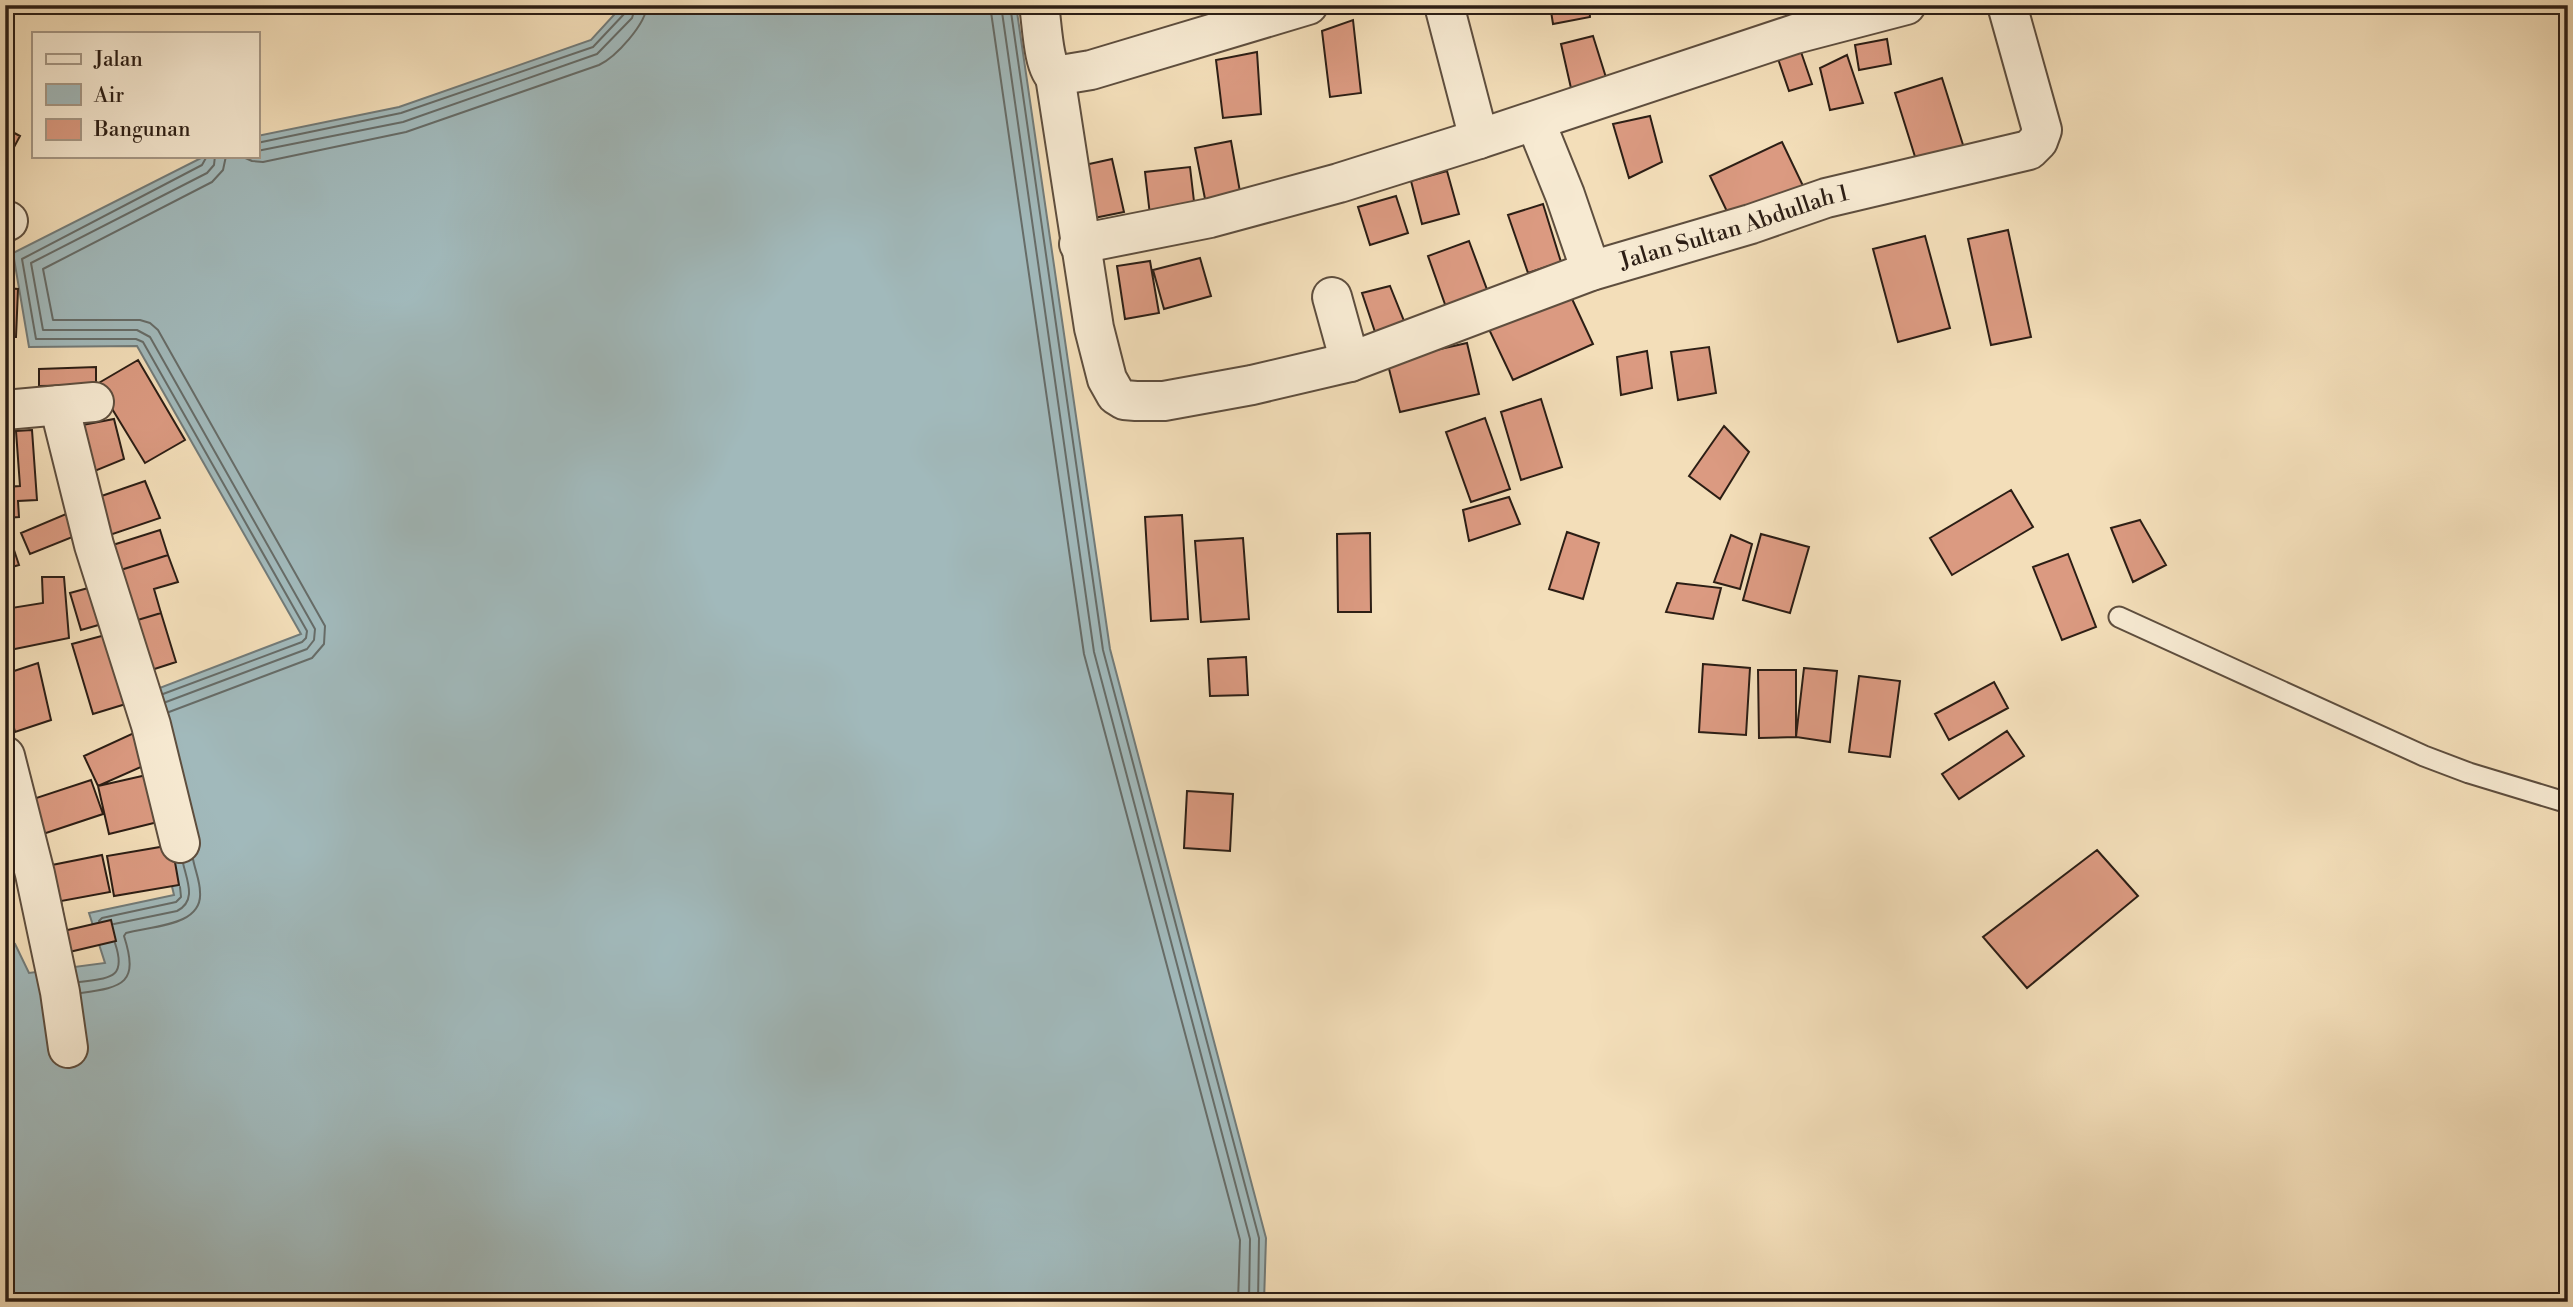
<svg xmlns="http://www.w3.org/2000/svg" width="2573" height="1307" viewBox="0 0 2573 1307" font-family="'Libre Bodoni',serif">
<style>
.water{fill:#a1b9bb;stroke:#727b79;stroke-width:2}
.lines{fill:none;stroke-linecap:round;stroke-linejoin:round}
.shore{stroke:#666c68;stroke-width:2}
.building{fill:#db9a81;stroke:#2c1e15;stroke-width:2}
.service-casing{stroke:#5e4e3e;stroke-width:23}
.minor-casing{stroke:#5e4e3e;stroke-width:42}
.service{stroke:#f7ead2;stroke-width:19}
.minor{stroke:#f7ead2;stroke-width:38}
.labels{text-anchor:middle;dominant-baseline:central;stroke-width:6;stroke-linejoin:round;paint-order:stroke}
.street-label{font-size:23px;fill:#2c1e15;stroke:#f7ead2}
</style>
<rect width="100%" height="100%" fill="#f3deb9"/>
<filter id="stains"><feTurbulence type="fractalNoise" baseFrequency=".00286" numOctaves="4"/><feColorMatrix values="0 0 0 0 .2 0 0 0 0 .09 0 0 0 0 .02 0 0 0 .5 -.17"/></filter>
<radialGradient id="worn" r=".72"><stop offset=".6" stop-color="#630" stop-opacity="0"/><stop offset="1" stop-color="#630" stop-opacity=".3"/></radialGradient>
<path class="water" d="M623 5H1016L1110 649 1266 1238 1264 1302H5V946L15 944 29 973 105 963 89 913 174 895 128 700 301 634 137 346 29 347 13 253 205 156H257V136L399 107 591 40Z"/>
<g class="lines">
<path class="shore" d="M990 5 1084 654 1240 1240 1238 1302
M1001 5 1094 652 1250 1239 1249 1302
M1010 5 1103 650 1259 1238 1258 1302
M257 143 401 113 593 47 625 13 627 5
M257 151 403 122 597 54 632 18 636 5
M241 156 252 161 263 162 406 132 599 65C616 57 646 24 647 5
M163 694 302 642 306 638 307 631 143 342 136 339H36L22 259 202 165 207 156
M166 702 307 649 314 640 315 629 150 337 137 330H43L31 263 207 173 214 165 215 156
M169 712 312 658 324 644 325 626 158 330 150 323 140 320H53L43 269 212 182 223 170 226 156
M99 921 102 918 176 902 181 897 180 887
M114 924 177 911C197 901 187 881 183 863
M79 982C110 978 127 979 115 943
M81 993C124 987 139 983 124 936L126 933C149 926 203 927 200 892 200 881 195 870 193 859"/>
</g>
<path class="building" d="M1550 5H1589L1590 17 1553 24Z
M1353 20 1361 93 1330 97 1322 31Z
M1593 36 1609 87 1573 97 1561 44Z
M1887 39 1891 64 1859 70 1855 45Z
M1800 49 1812 84 1789 91 1777 56Z
M1257 52 1261 114 1223 118 1216 60Z
M1847 55 1863 103 1830 110 1820 68Z
M1942 78 1964 148 1917 163 1895 93Z
M1650 116 1662 162 1629 178 1613 124Z
M5 128 20 136 5 164Z
M1231 141 1242 203 1207 209 1195 148Z
M1782 142 1805 190 1733 224 1710 176Z
M1112 159 1124 212 1084 220 1071 168Z
M1190 167 1195 210 1150 215 1145 172Z
M1447 171 1459 214 1422 224 1411 181Z
M1396 196 1408 233 1370 245 1358 207Z
M1543 204 1561 262 1528 273 1508 215Z
M2008 230 2031 337 1991 345 1968 239Z
M1925 236 1950 328 1898 342 1873 249Z
M1469 241 1489 295 1447 310 1428 256Z
M1200 258 1211 296 1164 309 1153 270Z
M1150 261 1159 313 1125 319 1117 266Z
M1390 286 1404 321 1375 332 1362 293Z
M1566 286 1593 344 1513 380 1486 323Z
M5 288 18 289 16 337H5Z
M1467 343 1479 394 1400 412 1387 361Z
M1709 347 1716 393 1678 400 1671 352Z
M1647 351 1652 388 1621 395 1617 357Z
M138 360 185 440 145 463 97 384Z
M96 367V385L39 386V369Z
M1541 399 1562 467 1521 480 1501 412Z
M1485 418 1510 489 1471 502 1446 432Z
M114 419 124 459 85 475 72 427Z
M1724 426 1749 452 1720 499 1689 476Z
M32 430 37 500 18 501 19 517 5 518V487L20 486 16 431Z
M145 481 160 518 95 540 87 501Z
M2011 490 2033 527 1952 575 1930 538Z
M1509 497 1520 524 1469 541 1463 510Z
M66 514 75 536 30 554 21 533Z
M1182 515 1188 619 1151 621 1145 517Z
M2140 520 2166 565 2133 582 2111 528Z
M160 530 168 555 105 575 97 550Z
M1567 532 1599 543 1583 599 1549 589Z
M1370 533 1371 612H1338L1337 534Z
M1761 534 1809 547 1790 613 1743 600Z
M1731 535 1752 544 1740 589 1714 582Z
M1243 538 1249 619 1201 622 1195 541Z
M13 547 19 565 5 569V550Z
M2068 554 2096 627 2062 640 2033 567Z
M168 555 178 582 154 589 161 613 121 625 105 575Z
M42 577H64L69 638 5 651V609L43 603Z
M1677 583 1721 588 1713 619 1666 612Z
M99 585 109 622 81 630 70 593Z
M161 613 176 662 136 675 121 625Z
M109 634 129 703 93 714 72 644Z
M1246 657 1248 695 1210 696 1208 659Z
M38 663 51 720 15 732 5 693V674Z
M1703 664 1750 668 1746 735 1699 732Z
M1804 668 1837 671 1830 742 1796 737Z
M1758 670H1796V737L1759 738Z
M1859 676 1900 681 1890 757 1849 752Z
M1994 682 2008 708 1949 740 1935 714Z
M2007 731 2024 756 1959 799 1942 774Z
M136 732 150 763 98 786 84 756Z
M151 774 162 821 109 834 98 786Z
M91 780 103 814 40 835 27 801Z
M1187 791 1233 794 1230 851 1184 848Z
M172 845 179 885 114 896 107 856Z
M2097 850 2138 896 2027 988 1983 937Z
M102 855 110 892 61 901 64 918 37 868Z
M111 920 116 941 65 953 59 932Z"/>
<g class="lines">
<defs>
<path id="service" d="M2119 617 2424 756 2469 773 2568 803"/>
<g id="minor">
<path d="M1039 5C1042 22 1043 67 1055 76L1091 70 1308 5"/>
<path d="M1444 5 1479 139 1795 34 1906 5"/>
<path id="s1" d="M1055 76 1094 328 1107 379 1116 395 1124 400 1136 401H1164L1252 385 1350 362 1591 271 1751 224 1826 198 2029 150 2038 141 2042 130 2007 5"/>
<path d="M1535 121 1565 195 1591 271"/>
<path d="M5 222 8 221"/>
<path d="M1079 244 1210 218 1339 183 1479 139"/>
<path d="M1332 297 1350 362"/>
<path d="M59 405 94 545 151 725 180 843"/>
<path d="M5 410 94 402"/>
<path d="M5 756 35 874 60 992 68 1048"/>
</g>
</defs>
<use href="#service" class="service-casing"/>
<use href="#minor" class="minor-casing"/>
<use href="#service" class="service"/>
<use href="#minor" class="minor"/>
</g>
<g class="labels">
<g class="street-label">
<text stroke="none"><textPath href="#s1" startOffset="973">Jalan Sultan Abdullah 1</textPath></text>
</g>
</g>
<rect width="2573" height="1307" fill="none" stroke="#f3deb9" stroke-width="28"/>
<rect x="7" y="7" width="2559" height="1293" fill="none" stroke="#2c1e15" stroke-width="3.5"/>
<rect x="14" y="14" width="2545" height="1279" fill="none" stroke="#2c1e15" stroke-width="2"/>
<rect x="32" y="32" width="228" height="126" fill="#f7ead2" stroke="#a69886" stroke-width="2"/>
<rect x="46" y="54" width="35" height="10" fill="#f7ead2" stroke="#a69886" stroke-width="2"/>
<text x="94" y="66" font-size="21" fill="#2c1e15">Jalan</text>
<rect x="46" y="84" width="35" height="21" fill="#a1b9bb" stroke="#a69886" stroke-width="2"/>
<text x="94" y="102" font-size="21" fill="#2c1e15">Air</text>
<rect x="46" y="119" width="35" height="21" fill="#db9a81" stroke="#a69886" stroke-width="2"/>
<text x="94" y="136" font-size="21" fill="#2c1e15">Bangunan</text>
<rect width="100%" height="100%" filter="url(#stains)"/>
<rect width="100%" height="100%" fill="url(#worn)"/>
</svg>
